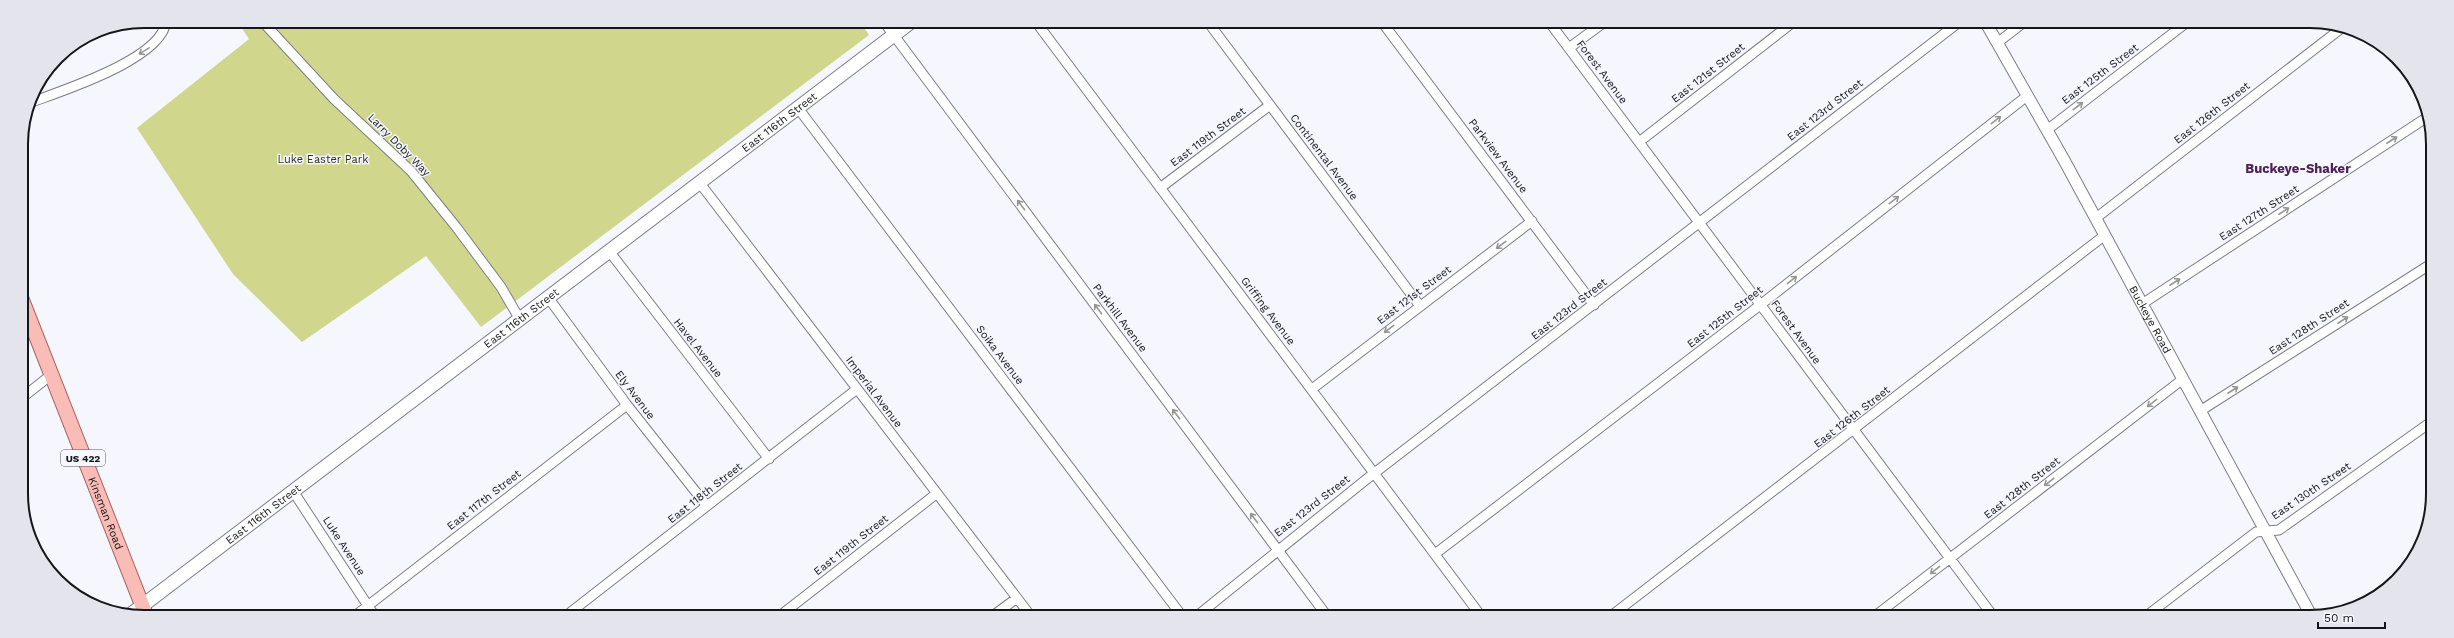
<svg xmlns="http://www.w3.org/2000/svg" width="2454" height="638" viewBox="0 0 2454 638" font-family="'Work Sans',sans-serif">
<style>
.green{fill:#d0d78d}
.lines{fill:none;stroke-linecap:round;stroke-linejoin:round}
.minor-casing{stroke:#7e7e86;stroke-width:11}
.tertiary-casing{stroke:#7e7e86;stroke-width:13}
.secondary-casing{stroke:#7e7e86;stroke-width:15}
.primary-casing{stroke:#a7655f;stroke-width:16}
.minor{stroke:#fff;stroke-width:9}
.tertiary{stroke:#fff;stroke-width:11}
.secondary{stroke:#fff;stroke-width:13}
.primary{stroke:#fabcb6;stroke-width:14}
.oneway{stroke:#969697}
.labels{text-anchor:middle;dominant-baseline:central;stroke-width:3;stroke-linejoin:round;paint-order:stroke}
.shield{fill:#f5f6fe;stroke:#58595d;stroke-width:1}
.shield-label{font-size:10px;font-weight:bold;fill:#151618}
.street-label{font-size:11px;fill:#151618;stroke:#f5f6fe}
.park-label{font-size:11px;fill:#313312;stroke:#f5f6fe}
.quarter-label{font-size:13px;font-weight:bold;fill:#4d2257;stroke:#f5f6fe}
.rim{fill:none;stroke:#151618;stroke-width:2}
</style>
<rect width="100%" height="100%" fill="#f5f6fe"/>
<path class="green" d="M237 21 860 22 869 35 481 327 426 256 302 342 233 274 137 128 249 39Z"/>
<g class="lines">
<defs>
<path id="minor" d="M262 21 334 99 411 171 457 228 501 287 519 318
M884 22 1327 616
M1036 22 1481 616
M1208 22 1420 306
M1382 22 1594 305
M1550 23 1993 616
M1997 43 2023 23
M1569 48 1603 23
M29 103C61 91 163 59 166 21
M798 108 1182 616
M2047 130 2186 23
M1639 142 1792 23
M699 182 1030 615
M1160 188 1270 105
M2096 218 2343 27
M609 251 769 459
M547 296 627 405 707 506
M2142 304 2429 116
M1312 389 1532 221
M23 397 51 375
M2200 411 2431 264
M293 491 374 615
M1435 554 1755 309 2027 96
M356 615 627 405
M567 615 857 389
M781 615 936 494
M994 615 1017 598
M1197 616 1368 478 1958 23
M1611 616 2105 235
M1875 616 2183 379
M2145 617 2256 532 2279 530 2431 422"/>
<g id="tertiary">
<path id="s1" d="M1986 23 2064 160 2312 617"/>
</g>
<g id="secondary">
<path id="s2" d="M130 615 911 22"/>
</g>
<g id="primary">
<path id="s3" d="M22 300 146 615"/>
</g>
</defs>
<use href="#minor" class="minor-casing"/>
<use href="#tertiary" class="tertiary-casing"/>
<use href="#secondary" class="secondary-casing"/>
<use href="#primary" class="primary-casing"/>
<use href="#minor" class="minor"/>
<use href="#tertiary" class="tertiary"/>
<use href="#secondary" class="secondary"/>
<use href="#primary" class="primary"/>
</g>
<defs><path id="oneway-shaft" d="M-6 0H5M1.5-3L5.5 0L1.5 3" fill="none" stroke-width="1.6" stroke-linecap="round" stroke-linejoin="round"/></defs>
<g class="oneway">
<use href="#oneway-shaft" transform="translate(144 51) rotate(148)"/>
<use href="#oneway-shaft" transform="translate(2078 106) rotate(-37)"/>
<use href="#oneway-shaft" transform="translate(1996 120) rotate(-38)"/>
<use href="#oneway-shaft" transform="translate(2392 140) rotate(-33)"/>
<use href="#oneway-shaft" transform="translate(1894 200) rotate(-38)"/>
<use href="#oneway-shaft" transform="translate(1021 205) rotate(-127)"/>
<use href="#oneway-shaft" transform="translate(2284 211) rotate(-33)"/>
<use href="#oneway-shaft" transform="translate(1501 245) rotate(143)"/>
<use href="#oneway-shaft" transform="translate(1792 280) rotate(-38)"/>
<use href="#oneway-shaft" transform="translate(2175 282) rotate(-33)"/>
<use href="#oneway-shaft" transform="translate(1098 309) rotate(-127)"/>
<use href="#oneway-shaft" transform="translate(2343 320) rotate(-33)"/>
<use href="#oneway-shaft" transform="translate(1389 329) rotate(143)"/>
<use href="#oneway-shaft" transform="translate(2233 390) rotate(-33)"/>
<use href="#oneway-shaft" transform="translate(2152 403) rotate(142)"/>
<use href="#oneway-shaft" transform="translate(1176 414) rotate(-127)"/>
<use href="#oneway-shaft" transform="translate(2049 482) rotate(142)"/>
<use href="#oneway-shaft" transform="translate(1254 518) rotate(-127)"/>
<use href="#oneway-shaft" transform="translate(1935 570) rotate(142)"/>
</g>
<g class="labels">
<rect class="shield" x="61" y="450" width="44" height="16" rx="3"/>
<g class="shield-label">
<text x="83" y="458">US 422</text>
</g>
<g class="street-label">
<text transform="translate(1602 72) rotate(53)">Forest Avenue</text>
<text transform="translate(1708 73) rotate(-38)">East 121st Street</text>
<text transform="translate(2100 74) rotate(-37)">East 125th Street</text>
<text transform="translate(1825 110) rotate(-38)">East 123rd Street</text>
<text transform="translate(2212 113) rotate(-38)">East 126th Street</text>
<text stroke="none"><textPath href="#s2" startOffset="815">East 116th Street</textPath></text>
<text transform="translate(1208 137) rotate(-37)">East 119th Street</text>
<text transform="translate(399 145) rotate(45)">Larry Doby Way</text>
<text transform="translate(1498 156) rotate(53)">Parkview Avenue</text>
<text transform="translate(1324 157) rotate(53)">Continental Avenue</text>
<text transform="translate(2259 213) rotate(-33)">East 127th Street</text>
<text transform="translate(1414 295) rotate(-37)">East 121st Street</text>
<text transform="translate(1569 309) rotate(-38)">East 123rd Street</text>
<text transform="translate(1268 311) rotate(53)">Griffing Avenue</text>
<text stroke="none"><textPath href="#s2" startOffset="491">East 116th Street</textPath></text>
<text transform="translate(1725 317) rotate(-38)">East 125th Street</text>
<text transform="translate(1120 318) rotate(53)">Parkhill Avenue</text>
<text stroke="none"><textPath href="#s1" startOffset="339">Buckeye Road</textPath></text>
<text transform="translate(2309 327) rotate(-33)">East 128th Street</text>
<text transform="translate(1796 332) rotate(54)">Forest Avenue</text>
<text transform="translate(698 348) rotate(52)">Havel Avenue</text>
<text transform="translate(1000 355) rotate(53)">Soika Avenue</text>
<text transform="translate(874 392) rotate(53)">Imperial Avenue</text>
<text transform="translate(635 395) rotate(53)">Ely Avenue</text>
<text transform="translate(1852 417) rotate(-38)">East 126th Street</text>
<text transform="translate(2022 488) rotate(-38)">East 128th Street</text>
<text transform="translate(2311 491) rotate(-34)">East 130th Street</text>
<text transform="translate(705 493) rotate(-38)">East 118th Street</text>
<text transform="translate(484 500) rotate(-38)">East 117th Street</text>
<text transform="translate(1312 506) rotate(-38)">East 123rd Street</text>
<text stroke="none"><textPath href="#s3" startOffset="229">Kinsman Road</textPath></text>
<text stroke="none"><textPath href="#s2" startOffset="167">East 116th Street</textPath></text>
<text transform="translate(851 545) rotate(-38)">East 119th Street</text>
<text transform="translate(344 546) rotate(57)">Luke Avenue</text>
</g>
<g class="park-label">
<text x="323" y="159">Luke Easter Park</text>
</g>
<g class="quarter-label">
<text x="2298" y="168">Buckeye-Shaker</text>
</g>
</g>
<path d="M0 0H2454V638H0ZM144 28H2310A116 116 0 0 1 2426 144V494A116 116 0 0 1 2310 610H144A116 116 0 0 1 28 494V144A116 116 0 0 1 144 28Z" fill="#e3e4ec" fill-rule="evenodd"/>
<path class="rim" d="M144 28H2310A116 116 0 0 1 2426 144V494A116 116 0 0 1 2310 610H144A116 116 0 0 1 28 494V144A116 116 0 0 1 144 28Z"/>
<path d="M2318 622v6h67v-6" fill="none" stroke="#151618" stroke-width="2"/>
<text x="2324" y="622" font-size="12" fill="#151618" stroke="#f5f6fe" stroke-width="3" paint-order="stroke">50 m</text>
</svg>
